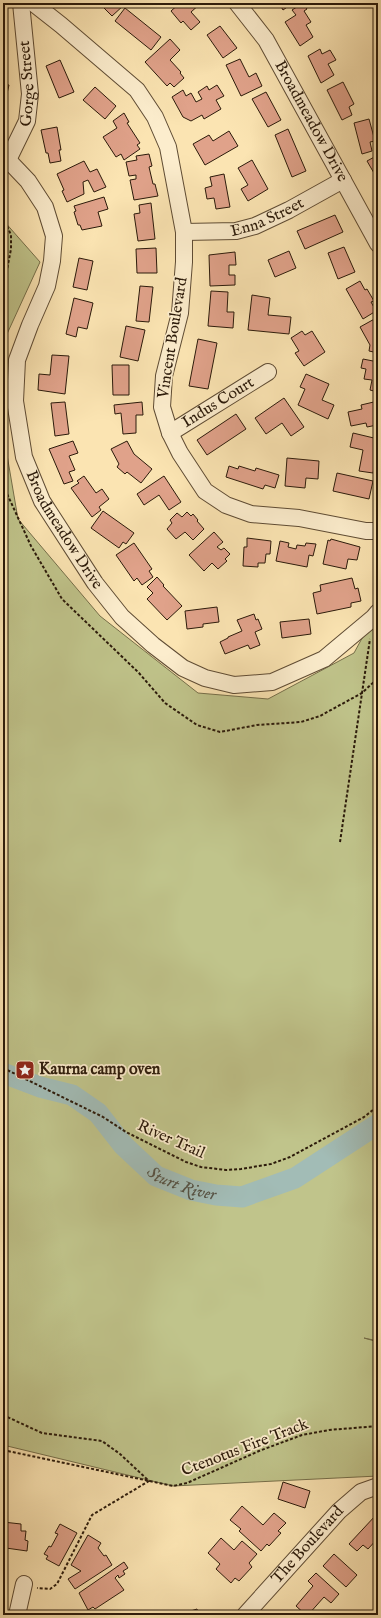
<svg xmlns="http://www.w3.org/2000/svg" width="381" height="1618" viewBox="0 0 381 1618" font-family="'IM FELL English',serif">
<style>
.green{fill:#c0c48b;stroke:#766f4a}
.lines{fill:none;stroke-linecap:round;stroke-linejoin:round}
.river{stroke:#a2bcb6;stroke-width:21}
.building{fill:#e0a28a;stroke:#2b1a0a}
.minor-casing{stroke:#5f4c34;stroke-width:18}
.path{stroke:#2b1a0a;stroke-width:2;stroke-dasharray:3 2;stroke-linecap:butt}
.minor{stroke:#fcedcd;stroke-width:16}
.labels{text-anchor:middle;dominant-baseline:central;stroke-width:3.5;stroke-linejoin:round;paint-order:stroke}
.street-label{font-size:16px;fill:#2b1a0a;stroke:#fcedcd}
.poi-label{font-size:16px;font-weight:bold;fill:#2b1a0a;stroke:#fcedcd;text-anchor:start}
.water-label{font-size:17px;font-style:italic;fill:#555346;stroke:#fcedcd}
</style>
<rect width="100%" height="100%" fill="#fbe4b2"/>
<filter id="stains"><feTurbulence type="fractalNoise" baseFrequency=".005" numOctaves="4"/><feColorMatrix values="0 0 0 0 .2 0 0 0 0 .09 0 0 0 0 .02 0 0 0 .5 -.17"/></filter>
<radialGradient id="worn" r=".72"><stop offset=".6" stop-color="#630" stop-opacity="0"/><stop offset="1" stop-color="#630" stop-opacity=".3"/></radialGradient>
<path class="green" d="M3 220 40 262 7 334 6 449 18 519 100 616 198 693 268 699 354 653 373 618 378 613V1341L364 1338 378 1342V1476L173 1486 3 1445Z"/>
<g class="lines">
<path class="river" id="s1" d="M3 1073 40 1087 72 1095 98 1113 123 1145 156 1176 191 1190 216 1195 242 1197 295 1178 378 1124"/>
</g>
<path class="building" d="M99 3H122L124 5 112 16Z
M180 3H198L200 4 191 12 200 22 191 30 183 21 181 23 171 11Z
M279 3H293L283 10Z
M303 3 307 9 304 11 311 22 306 25 313 37 300 46 285 22 296 15 292 10Z
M125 8 161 37 151 50 115 21Z
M220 26 237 48 223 58 207 35Z
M170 39 180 50 170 60 181 72 180 73 184 78 174 87 170 83 167 86 145 62Z
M320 49 322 54 330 50 336 60 328 64 334 75 321 83 308 56Z
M240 59 249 77 256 73 262 86 241 96 226 65Z
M60 60 74 92 59 98 46 66Z
M343 82 354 104 349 107 352 115 342 120 327 90Z
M3 84 9 85 5 102H3Z
M217 85 224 96 216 100 221 109 204 119 202 115 191 121 183 117 172 97 183 90 186 96 191 93 196 102 202 99 198 92 207 86 209 90Z
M95 87 116 106 105 119 83 100Z
M266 92 281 120 268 127 252 99Z
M124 113 129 122 127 123 140 143 137 145 140 149 124 160 121 154 116 157 103 137 117 128 113 121Z
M369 119 375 141 370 142 372 151 362 154 354 123Z
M57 127 61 150H59L61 161 50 163 48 153H46L41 130Z
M288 129 306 171 292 177 275 135Z
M229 131 238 146 205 165 193 144 209 135 213 141Z
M149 154 152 166 149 167 153 184H155L158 196 134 200 130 180 136 179V175L129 176 126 162 137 160 136 156Z
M378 155V180L367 161Z
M252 160 268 189 248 201 241 189 248 185 238 168Z
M84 161 90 172 97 169 106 187 94 192 88 180 83 182 84 194 67 202 62 191 64 190 57 174Z
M224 174 230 207 216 209 214 198 207 199 205 188 212 186 210 177Z
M104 197 108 209 98 212 102 226 82 230 80 225H78L74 212 76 211 74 206Z
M151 203 155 239 138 241 134 214 140 213 139 205Z
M335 215 343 232 305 249 297 231Z
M344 247 355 272 338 279 328 253Z
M156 248 157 273H137L136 249Z
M289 251 296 268 275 277 268 260Z
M235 252 236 265H229V275H235V285L210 286 209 255Z
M79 258 93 261 87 290 73 287Z
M360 281 365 290 367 289 374 301 371 302 376 311 363 319 346 289Z
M140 286 153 287 149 322 136 321Z
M211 291 228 292 227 312H234L233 328 208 326Z
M252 295 270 298 268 315 291 317 289 334 248 330Z
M74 298 93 303 87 329 78 327 76 337 66 334Z
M378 317V353L369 351 370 345 360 327Z
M126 326 145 330 138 361 120 357Z
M302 331 305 335 312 331 325 352 304 366 295 353 299 351 291 338Z
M198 339 217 343 208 389 189 386Z
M52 355 69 356 65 394 38 390 39 374 50 375Z
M363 359 378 362V360V392L370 390 372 380 364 379 366 369 361 368Z
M112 365H129V395H113Z
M306 374 329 384 322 400 334 405 328 419 298 405 305 389 300 387Z
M284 398 304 427 291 436 282 423 266 434 255 418Z
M378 401V415L375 416 377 425 367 427 366 423 351 426 348 412 362 409 361 405Z
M65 402 69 434 55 436 51 403Z
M142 402 143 415H136V433L123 434 121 413 115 414 114 405Z
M236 414 246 429 207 455 197 440Z
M353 433 378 439V464H375L373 473 359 471 363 450 350 447Z
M73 441 78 453 69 456 75 470 69 472 73 481 64 484 49 449Z
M127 441 134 454 152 469 141 483 127 472 125 474 117 467 119 464 111 449Z
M287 458 319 461 318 479 306 478 305 488 285 486Z
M229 466 238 469 239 466 255 471 256 468 279 475 275 488 265 485 263 489 226 477Z
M337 473 373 481 369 499 333 491Z
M84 476 96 493 102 489 109 499 99 507 101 510 92 517 71 488 79 483 77 481Z
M164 476 181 502 169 510 159 495 144 505 137 494Z
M103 511 134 533 126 544 123 542 119 548 91 528Z
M187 512 191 516 193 514 198 520 197 521 204 529 193 540 185 532 176 539 167 529 172 523 170 520 177 513 182 517Z
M214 532 223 542 217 547 221 550 224 548 230 554 225 559 227 561 218 569 212 563 204 571 189 555Z
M247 538 271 541 270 554H266L265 563H258V567L243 566 244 547H247Z
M331 539 360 547 357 560 348 559 346 569 323 564 328 540 330 541Z
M280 541 289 543 288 547 296 549 297 545 305 546 306 543 316 544 313 556 309 555 307 567 276 561Z
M134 543 152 569 149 571 153 577 142 585 137 578 134 581 116 555Z
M157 577 164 585 163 586 182 606 167 620 147 599 153 593 147 587Z
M352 578 355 589 358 588 361 601 351 603V607L317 614 313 593 321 591 320 585Z
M217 607 219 622 203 624V627L187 629 185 611Z
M254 614 256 620 258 619 262 629 255 632 260 645 250 649 248 645 225 654 220 642 228 638V637L242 631 237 620Z
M309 619 311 634 282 638 280 622Z
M283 1482 310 1491 305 1508 278 1499Z
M242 1506 263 1525 274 1513 286 1523 278 1531 281 1533 269 1546 267 1544 261 1551 239 1531 241 1529 230 1520Z
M376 1515 378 1517V1538L368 1549 363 1545 357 1551 349 1544Z
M3 1522 21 1524V1531H26L25 1540 28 1541 27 1551 6 1548V1542H3Z
M60 1524 77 1533 59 1566 46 1559 48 1556 44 1554 49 1546 51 1547 58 1534 55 1533Z
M88 1535 101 1543 98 1548 104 1556 106 1555 112 1565 75 1589 68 1579 81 1571 71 1565Z
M221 1538 234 1550 242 1541 257 1554 249 1563 252 1567 239 1581 235 1578 231 1583 216 1569 220 1564 208 1553Z
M334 1554 357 1575 346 1587 323 1566Z
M124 1562 128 1568 123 1571 125 1574 119 1578 118 1575 115 1578 124 1590 95 1609 93 1607 88 1610 79 1593Z
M316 1573 339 1594 331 1603 324 1597 308 1615H306L296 1606 313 1586 308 1581Z
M197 1609 199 1615H178Z
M295 1611 299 1615H291Z"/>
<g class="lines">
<defs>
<g id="minor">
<path d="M33 3 61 25 137 90 155 117 168 147 184 232V262L180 313 164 376 162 407 170 433 180 453 205 491 226 505 251 514 299 518 366 531H378"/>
<path id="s2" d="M237 3 266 40 378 244"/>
<path id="s3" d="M3 159 8 160 28 181 45 207 54 236 52 261 47 286 30 325 17 360 15 401 24 457 42 501 95 583 122 617 153 645 183 668 205 678 234 685 272 682 324 659 373 618 378 612"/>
<path id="s4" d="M8 160 27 121 30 94 21 3"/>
<path id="s5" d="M184 232 236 231 255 226 289 210 343 180"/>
<path id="s6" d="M170 433 268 372"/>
<path d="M17 1615 24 1584"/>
<path id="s7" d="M245 1615 339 1511 361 1492 378 1486"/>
</g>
</defs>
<use href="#minor" class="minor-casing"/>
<path class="path" d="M3 217 11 235V249L5 280 3 305
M3 485 31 546 62 599 139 673 165 703 197 725 220 732 257 725 301 722 320 716 362 693 378 678
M340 842 370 639
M3 1068 103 1117 126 1132 186 1162 201 1167 226 1170 241 1169 271 1164 290 1157 364 1117 378 1106
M3 1415 42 1433 102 1441 120 1454 149 1481 92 1515 57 1584 50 1589 37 1588
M3 1450 173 1486 187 1483 259 1451 302 1435 329 1430 378 1426"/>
<use href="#minor" class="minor"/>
</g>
<defs>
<symbol id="sight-square" viewBox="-11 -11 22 22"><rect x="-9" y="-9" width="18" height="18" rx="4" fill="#8f2418" stroke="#fcedcd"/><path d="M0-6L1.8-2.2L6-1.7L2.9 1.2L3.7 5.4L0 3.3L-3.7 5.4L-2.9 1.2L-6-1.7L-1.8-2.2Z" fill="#fff"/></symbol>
</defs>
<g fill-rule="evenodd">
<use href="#sight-square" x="14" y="1059" width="22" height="22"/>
</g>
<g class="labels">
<g class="street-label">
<text stroke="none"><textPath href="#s4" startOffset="81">Gorge Street</textPath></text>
<text stroke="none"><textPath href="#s2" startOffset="140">Broadmeadow Drive</textPath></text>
<text stroke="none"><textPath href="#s5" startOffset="86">Enna Street</textPath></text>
<text transform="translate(173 338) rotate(-81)">Vincent Boulevard</text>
<text stroke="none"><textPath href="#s6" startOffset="57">Indus Court</textPath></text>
<text stroke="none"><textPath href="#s3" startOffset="407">Broadmeadow Drive</textPath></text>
<text transform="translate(171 1140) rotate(24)">River Trail</text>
<text transform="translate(245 1448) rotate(-21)">Ctenotus Fire Track</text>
<text stroke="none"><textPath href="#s7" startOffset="94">The Boulevard</textPath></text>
</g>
<g class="poi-label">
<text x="39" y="1070">Kaurna camp oven</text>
</g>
<g class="water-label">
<text stroke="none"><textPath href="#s1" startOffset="217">Sturt River</textPath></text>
</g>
</g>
<rect width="381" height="1618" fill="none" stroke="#fbe4b2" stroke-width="16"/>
<rect x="4" y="4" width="373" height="1610" fill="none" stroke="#2b1a0a" stroke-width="2"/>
<rect x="8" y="8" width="365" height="1602" fill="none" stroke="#2b1a0a"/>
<rect width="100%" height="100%" filter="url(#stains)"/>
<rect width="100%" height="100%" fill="url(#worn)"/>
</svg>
